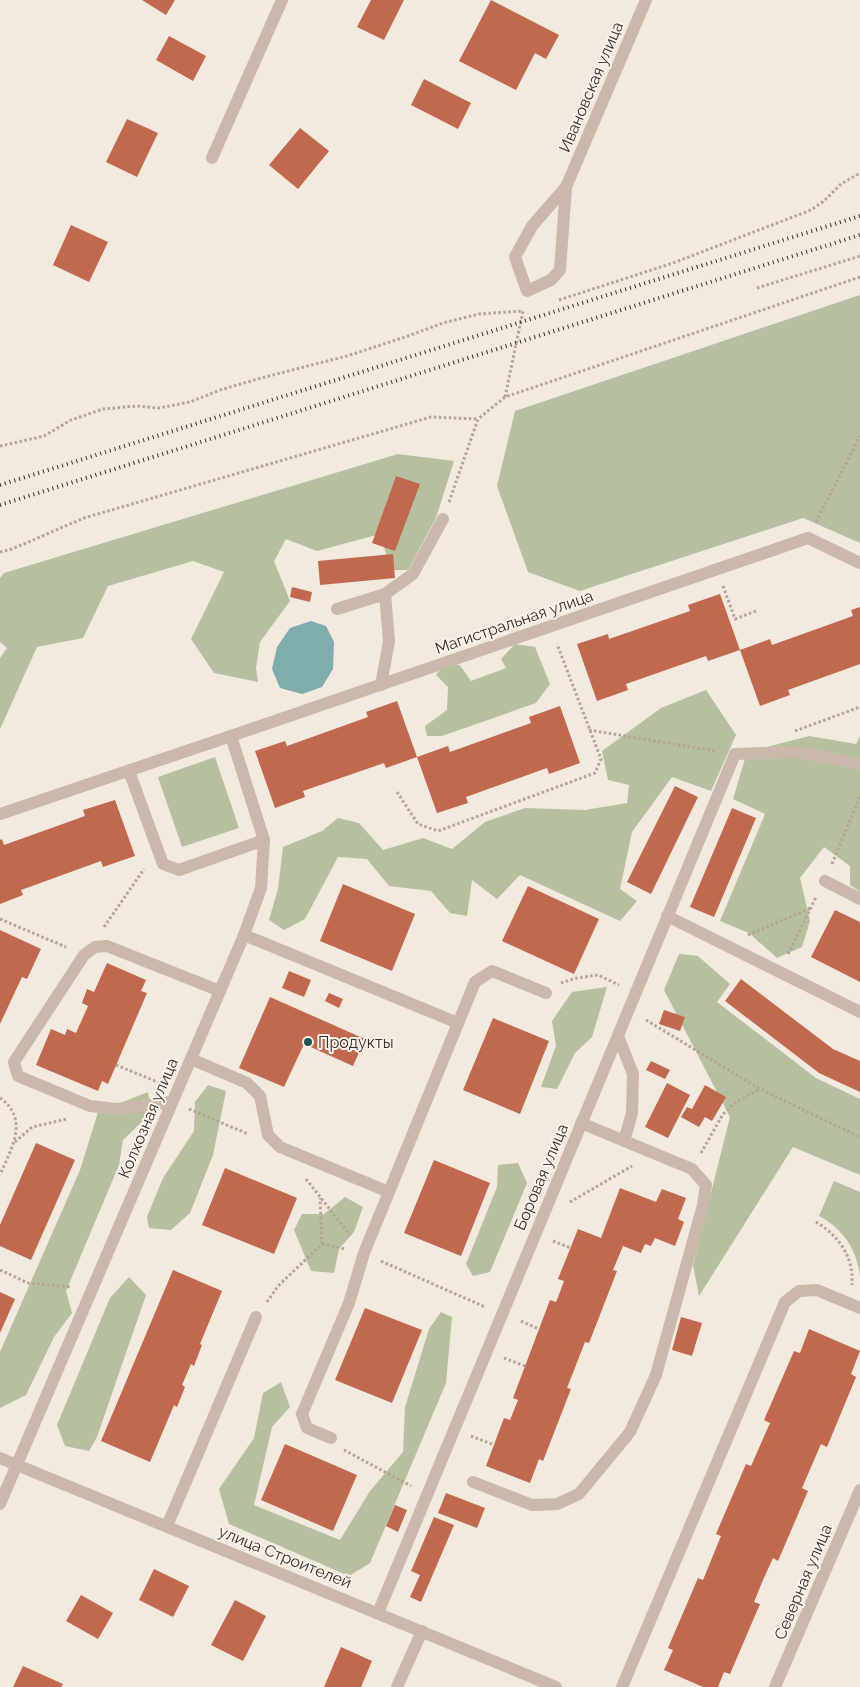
<svg xmlns="http://www.w3.org/2000/svg" width="860" height="1687" viewBox="0 0 860 1687" font-family="Raleway,sans-serif">
<style>
.green{fill:#b6c09f}
.water{fill:#7facad}
.building{fill:#c0694f}
.lines{fill:none;stroke-linecap:round;stroke-linejoin:round}
.path{stroke:#b5a395;stroke-width:3;stroke-dasharray:2.5 2.5;stroke-linecap:butt}
.service{stroke:#c9b9ab;stroke-width:12}
.minor{stroke:#c9b9ab;stroke-width:12}
.rail{stroke:#382e2a;stroke-width:4;stroke-dasharray:1 4;stroke-linecap:butt}
.poi-dot{fill:#215457;stroke:#f9f3eb;stroke-width:2}
.labels{text-anchor:middle;dominant-baseline:central;stroke-width:4;stroke-linejoin:round;paint-order:stroke}
.street-label{font-size:16px;fill:#382e2a;stroke:#f9f3eb}
.poi-label{font-size:16px;fill:#382e2a;stroke:#f9f3eb;text-anchor:start}
</style>
<rect width="100%" height="100%" fill="#f2e9df"/>
<path class="green" d="M860 295V543L803 518 580 591 528 572 497 486 515 411Z
M398 454 454 461 436 518 408 570H391L380 534 317 551 286 539 274 561 290 601 260 642 256 668 258 682 214 673 191 639 224 572 193 561 108 586 83 638 37 647 0 729V658L7 648 0 642V578L4 573Z
M515 644 535 647 550 684 536 703 442 736H427L425 726 447 710 448 687 436 675 444 665H460L471 681 506 668 501 659Z
M706 690 736 735 711 791 672 777 632 832 620 889 637 901 620 921 520 875 497 899 472 880 467 916 450 913 431 891 389 886 367 859 338 857 305 919 284 930 269 920 278 889 283 847 322 831 338 818 359 823 383 850 423 838 452 849 485 822 525 808 585 810 627 803 629 785 608 780 602 751 661 708Z
M809 736 856 744 860 736V892L850 885V866L824 847 800 878 810 921 802 947 777 958 749 933 720 921 765 814 733 799 747 752Z
M215 757 239 828 182 847 158 777Z
M679 954 698 956 730 984 717 1002 816 1078 860 1099V1175L793 1147 699 1296 693 1265 730 1117 664 990Z
M607 987 592 1037 575 1053 557 1089 541 1087 556 1046 552 1021 572 992Z
M208 1085 226 1091 213 1155 190 1213 171 1230 149 1228 147 1217 163 1178 194 1131 195 1102Z
M148 1092 151 1113 123 1140 119 1165 66 1291 72 1313 54 1337 26 1395 0 1408V1352L80 1170 98 1112Z
M518 1163 527 1183 490 1272 473 1276 466 1264 497 1187 498 1165Z
M834 1181 860 1192V1277C857 1249 843 1229 819 1216Z
M345 1197 363 1207 354 1232 339 1249 334 1273 311 1271 294 1230 302 1214H324Z
M129 1277 146 1295 97 1437 89 1451 65 1446 57 1425 110 1298Z
M441 1312 452 1317 446 1383 370 1563 349 1576 229 1524 219 1489 254 1438 263 1393 281 1382 290 1407 272 1427 254 1505 340 1540 370 1491 403 1452 405 1407 429 1329Z"/>
<path class="water" d="M311 621 326 626 334 642 333 669 322 687 302 694 280 688 272 669 277 647 290 628Z"/>
<path class="building" d="M142 0H175L166 15Z
M371 0H404L384 40 357 27Z
M491 0 559 35 546 59 535 53 516 90 459 61Z
M169 36 206 56 193 81 156 60Z
M424 79 471 103 458 129 411 105Z
M127 119 158 133 137 177 106 162Z
M300 128 329 151 298 189 269 165Z
M71 225 108 242 89 282 53 265Z
M396 476 420 484 395 551 372 543Z
M393 554 395 578 320 585 318 561Z
M292 587 312 592 310 602 290 597Z
M720 594 740 650 708 661 706 656 626 684 628 690 597 701 577 644 608 634 609 639 690 611 688 605Z
M860 607V664L788 690 790 695 760 706 740 650 770 639 772 645 853 616 851 610Z
M397 701 417 757 386 768 384 763 303 791 305 797 275 808 255 751 285 741 287 746 368 717 366 712Z
M560 706 580 763 549 774 547 768 466 797 468 803 437 813 417 757 448 746 450 752 531 723 529 717Z
M675 786 698 797 651 894 627 882Z
M115 800 135 856 103 867 101 861 21 890 23 895 0 904V840L2 839 4 845 85 816 83 810Z
M732 808 756 818 714 917 690 907Z
M343 884 415 914 392 971 320 941Z
M528 886 599 919 574 974 502 941Z
M835 910 860 922V982L811 957Z
M0 930 41 949 27 979 22 977 0 1024Z
M107 963 146 980 141 991 147 993 108 1084 102 1081 98 1091 36 1065 51 1029 65 1035 67 1029 76 1033 88 1006 82 1003 87 989 94 992Z
M289 971 311 980 304 997 282 988Z
M741 979 833 1049 860 1061V1092L819 1073 725 1001Z
M329 993 343 999 339 1008 325 1001Z
M270 997 365 1039 353 1066 304 1044 284 1087 239 1068Z
M664 1010 685 1017 680 1031 659 1024Z
M493 1018 549 1041 520 1114 463 1090Z
M651 1061 670 1070 665 1079 646 1070Z
M667 1083 690 1095 668 1138 645 1127Z
M705 1085 726 1097 712 1121 705 1117 699 1127 681 1117 687 1107 692 1109Z
M36 1143 75 1160 31 1260 0 1246V1225Z
M434 1160 490 1183 461 1256 404 1233Z
M225 1168 297 1198 274 1254 202 1225Z
M620 1188 656 1202 662 1189 686 1198 678 1219 684 1222 675 1246 655 1238 651 1246 645 1244 641 1253 623 1246 613 1270 617 1271 589 1343 585 1342 567 1388 571 1389 543 1461 539 1459 530 1483 486 1466 504 1418 510 1420 518 1400 513 1398 550 1300 556 1302 560 1292 564 1281 558 1279 578 1229 601 1238Z
M173 1270 222 1291 200 1344 202 1345 194 1366 191 1364 182 1385 185 1387 177 1407 174 1405 150 1462 101 1441Z
M0 1292 15 1299 0 1333Z
M365 1308 422 1330 392 1403 335 1380Z
M681 1317 702 1323 692 1356 672 1350Z
M809 1329 860 1351 851 1374 856 1377 827 1447 821 1444 802 1488 808 1491 778 1561 773 1558 763 1580 754 1602 760 1604 730 1674 724 1672 718 1687H703L664 1670 673 1650 668 1648 698 1578 703 1580 721 1536 716 1534 746 1464 751 1466 770 1423 764 1420 794 1351 800 1353Z
M285 1444 357 1475 333 1531 261 1500Z
M446 1493 485 1508 477 1528 438 1513Z
M395 1505 407 1510 398 1532 386 1526Z
M434 1517 454 1525 421 1602 410 1597 420 1575 411 1571Z
M154 1569 189 1586 173 1617 139 1600Z
M81 1595 113 1613 98 1639 66 1621Z
M235 1600 266 1616 243 1661 211 1645Z
M341 1647 372 1661 361 1687H324Z
M23 1666 63 1684 61 1687H13Z"/>
<g class="lines">
<path class="path" d="M757 288 860 256
M559 300 673 263 811 210 824 201 841 184 860 173
M505 397 523 311
M0 446 44 436 71 420 103 409 137 406 159 408 190 402 220 390 261 378 347 356 408 336 443 323 479 314 522 311
M449 502 478 419 505 397 860 277
M816 522 860 436
M0 552 12 549 84 518 431 417 478 419
M723 586 735 619 756 611
M589 730 716 751
M795 731 860 707
M397 792 418 824 438 831 595 773 601 759 557 644
M832 864 860 796
M0 919 66 947
M104 927 144 869
M748 935 811 908
M788 954 816 897
M561 983 577 978 598 975 619 985
M646 1020 760 1089 860 1137
M116 1065 160 1083
M0 1098C30 1119 11 1149 0 1175
M189 1109 248 1134
M15 1142 32 1127 67 1119
M701 1153 723 1114 736 1102 760 1089
M306 1179 350 1235
M570 1202 632 1166
M816 1222C839 1236 854 1257 852 1285
M553 1241 571 1248
M322 1244 345 1249
M381 1261 485 1307
M0 1270 28 1283 72 1287
M267 1302 278 1286 322 1244 320 1198
M521 1321 539 1329
M504 1358 525 1366
M471 1436 494 1445
M344 1450 411 1486"/>
<path class="service" d="M566 187 560 270 551 280 527 291 515 257 532 226Z
M808 538 860 563
M337 609 385 594 413 574 443 519
M381 685 389 641 385 594
M735 754 798 752 860 764
M129 771 163 864 179 870 264 840
M0 814 231 736
M825 881 860 899
M667 916 860 1012
M244 935 458 1023
M618 1036 633 1074 632 1113 624 1141
M191 1059 247 1083 260 1096 268 1135 280 1147 389 1192
M172 1102 117 1109 90 1106 18 1076 14 1062 84 955 95 947 107 946 220 991
M331 1438 307 1428 302 1414 349 1303 364 1253 475 982 492 971 546 993
M473 1482 532 1505 557 1504 579 1494 630 1432 656 1375 703 1205 706 1185 692 1169 581 1123
M167 1526 256 1317
M622 1687 785 1302 799 1291 817 1290 860 1308"/>
<path class="minor" d="M212 158 282 0
M566 187 646 0
M0 1458 556 1687
M0 1504 244 935 261 888 264 840 231 736 808 538
M378 1613 735 754
M397 1687 422 1631
M775 1687 860 1490"/>
<path class="rail" d="M0 485 860 216
M0 505 860 235"/>
</g>
<circle class="poi-dot" cx="308" cy="1042" r="5"/>
<g class="labels">
<g class="street-label">
<text transform="translate(591 87) rotate(-67)">Ивановская улица</text>
<text transform="translate(514 622) rotate(-19)">Магистральная улица</text>
<text transform="translate(148 1118) rotate(-67)">Колхозная улица</text>
<text transform="translate(541 1177) rotate(-67)">Боровая улица</text>
<text transform="translate(285 1557) rotate(22)">улица Строителей</text>
<text transform="translate(803 1582) rotate(-67)">Северная улица</text>
</g>
<g class="poi-label">
<text x="318" y="1042">Продукты</text>
</g>
</g>
</svg>
